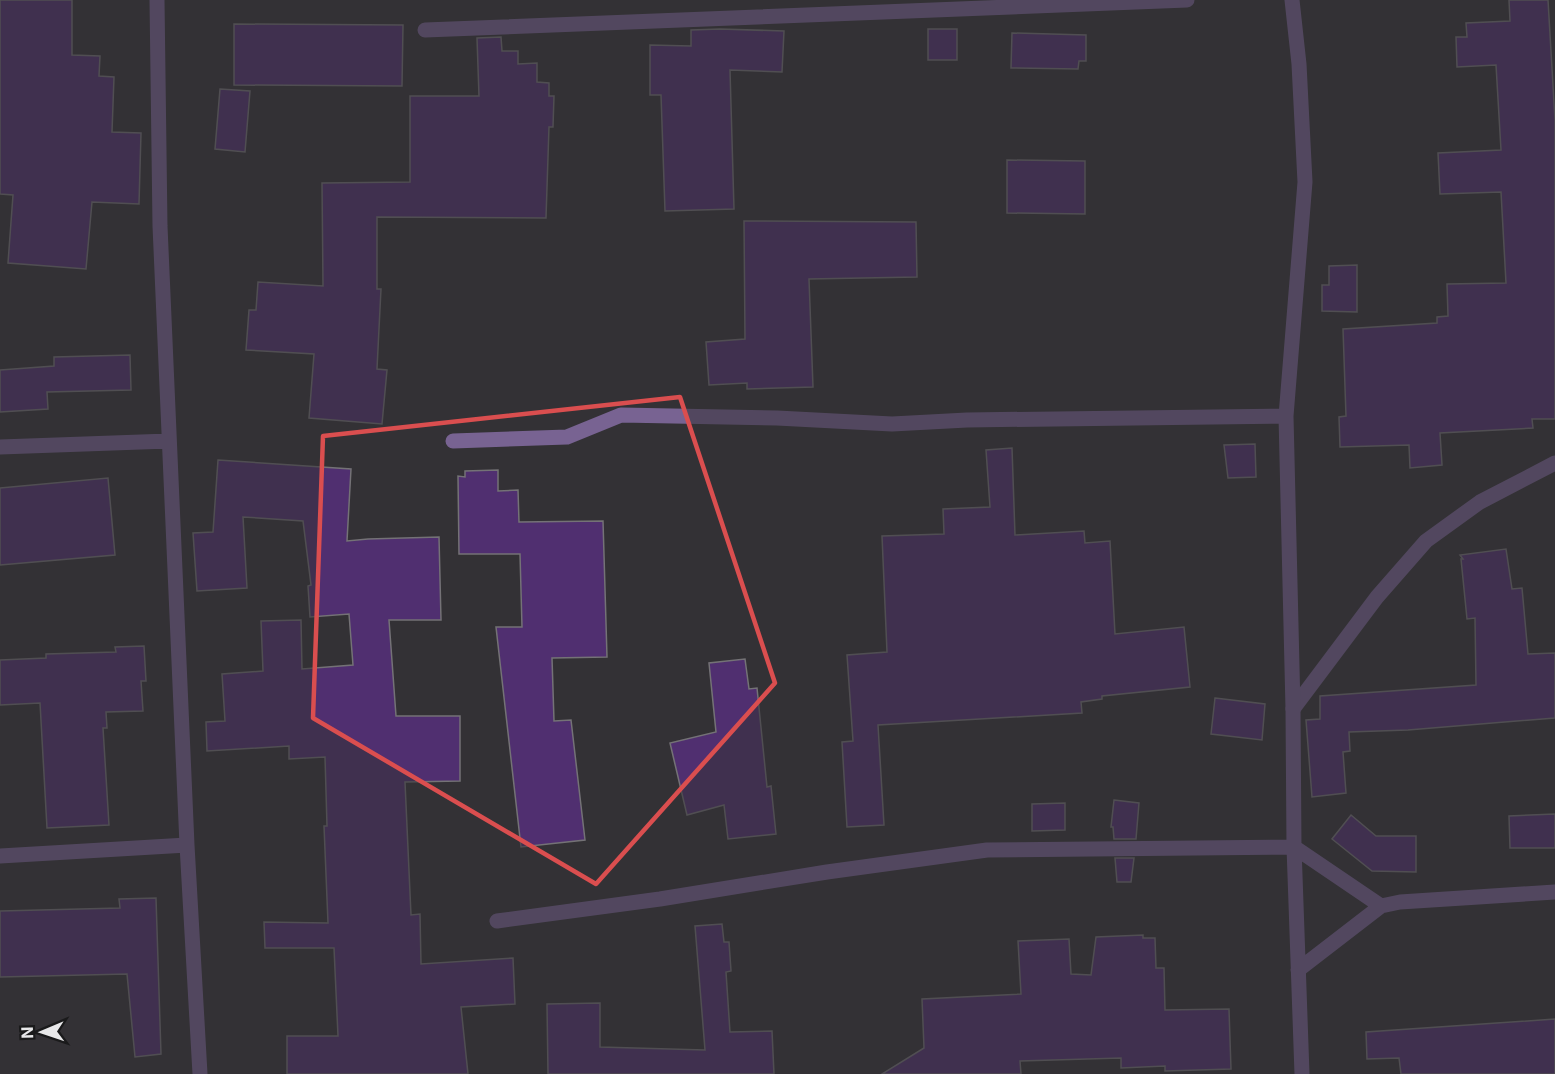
<svg xmlns="http://www.w3.org/2000/svg" width="1555" height="1074" viewBox="0 0 1555 1074" font-family="Inter,sans-serif">
<style>
.building{fill:#502f70;stroke:#747276;stroke-width:1.5}
.lines{fill:none;stroke-linecap:round;stroke-linejoin:round}
.service{stroke:#786392;stroke-width:15}
.minor{stroke:#786392;stroke-width:15}
.marked{fill:none;stroke:#da4e4f;stroke-width:4.5;stroke-linejoin:round}
</style>
<rect width="100%" height="100%" fill="#333135"/>
<path class="building" d="M0 0H72V55L100 56 99 76 114 77 112 132 141 133 139 204 92 202 86 269 8 263 13 195 0 194Z
M1509 0H1548L1555 120V419H1532L1533 428 1440 433 1442 465 1410 468 1409 445 1340 447 1339 417 1346 416 1343 329 1437 323V317L1448 316 1447 284 1506 283 1501 192 1440 194 1438 153 1501 150 1496 65 1457 67 1456 37H1467L1466 23 1510 21Z
M234 24 403 25 402 86 234 85Z
M720 29 784 31 782 72 730 70 734 209 665 211 661 95H650V45L691 46V30Z
M928 29H957V60H928Z
M1012 33 1086 35V61H1079L1078 69 1011 68Z
M501 37 502 51H518V64L537 63V82L549 83V96H554L553 127H549L546 218 377 217V289H381L377 369 387 370 382 424 309 418 314 354 246 350 249 310H256L258 282 323 286 322 183 410 182V96H479L477 38Z
M220 89 250 91 245 152 215 149Z
M1007 160 1085 161V214L1007 213Z
M744 221 916 222 917 277 809 279 813 387 747 389V383L709 385 706 342 745 339Z
M1357 265V312L1322 311V285H1329V266Z
M130 355 131 390 47 392 48 409 0 412V370L54 366V357Z
M1255 444 1256 477 1228 478 1224 445Z
M1012 448 1015 535 1084 531 1085 543 1110 541 1115 634 1184 627 1190 687 1102 696V699L1081 702 1082 713 878 725 884 825 847 827 842 742 853 741 847 655 887 652 882 536 944 534 943 509 990 507 986 450Z
M218 460 351 469 347 541 368 539 439 537 441 620H389L396 716H460V781L405 782 411 915 420 914 421 964 513 958 515 1004 461 1007 468 1074H287V1036H338L334 948H265L264 922 328 923 324 826H327L325 757 289 759V746L207 751 206 722 225 721 222 674 263 671 261 621 301 620 302 669 353 665 349 614 310 617 308 586 311 585 303 521 243 517 247 588 197 591 193 533 213 532Z
M498 470V491L518 490 519 522 603 521 607 657 552 658 554 721 571 720 585 840 521 847 496 627H522L520 554H459L458 476 465 477V471Z
M108 478 115 555 0 565V488Z
M1506 549 1512 589 1522 588 1528 654 1555 653V718L1408 730 1349 732 1350 751 1343 752 1346 793 1312 797 1306 720 1320 719V696L1476 685 1475 618 1467 619 1461 559H1463L1460 555Z
M144 646 146 681H141L143 711 106 712 107 728H103L109 825 47 828 40 703 0 705V660L46 658V654L116 652 115 647Z
M745 659 749 689 757 688 767 787 771 786 776 834 728 839 724 805 687 815 670 743 716 732 709 663Z
M1215 698 1265 704 1262 740 1211 734Z
M1114 800 1139 803 1136 839H1114L1113 827H1111Z
M1065 803V830L1032 831V804Z
M1555 814V848H1510L1509 816Z
M1351 815 1376 836H1416V872L1372 871 1332 839Z
M1115 858H1134L1131 882H1117Z
M156 898 161 1054 135 1057 127 974 0 977V911L120 908 119 899Z
M722 924 724 942H729L731 971 726 972 730 1032 772 1031 774 1074H548L547 1004 600 1003V1047L705 1050 695 926Z
M1143 935V938H1155L1156 968H1164L1165 1010 1229 1009 1231 1069 1165 1071V1066L1121 1068V1058L1020 1061 1021 1074H882L924 1048 922 999 1021 994 1018 941 1069 939 1071 974 1091 975 1096 937Z
M1555 1019V1074H1401L1399 1058 1367 1059 1366 1032Z"/>
<g class="lines">
<path class="service" d="M1293 709 1377 597 1426 541 1480 502 1555 463"/>
<path class="minor" d="M157 0 160 226 187 845 200 1074
M1292 0 1299 64 1305 182 1286 416 1293 709 1294 847 1302 1074
M425 30 1187 0
M453 441 567 437 621 415 777 418 892 424 967 420 1286 416
M0 447 169 441
M0 856 187 845
M497 921 660 899 827 872 987 850 1294 847 1381 906
M1298 970 1381 906 1400 902 1555 892"/>
</g>
<path d="M0 0H1555V1074H0ZM680 397 775 683 596 884 313 718 323 436Z" fill="#333135" fill-opacity=".55" fill-rule="evenodd"/>
<path class="marked" d="M680 397 775 683 596 884 313 718 323 436Z"/>
<g transform="translate(42 1032) rotate(268)" stroke="#1a1a1b" stroke-width="4.5" paint-order="stroke">
<path d="M0-4.5L10 22L0 15L-10 22Z" fill="#e8e8ea"/>
<text y="-9" font-size="16" font-weight="bold" text-anchor="middle" fill="#e8e8ea">N</text>
</g>
</svg>
